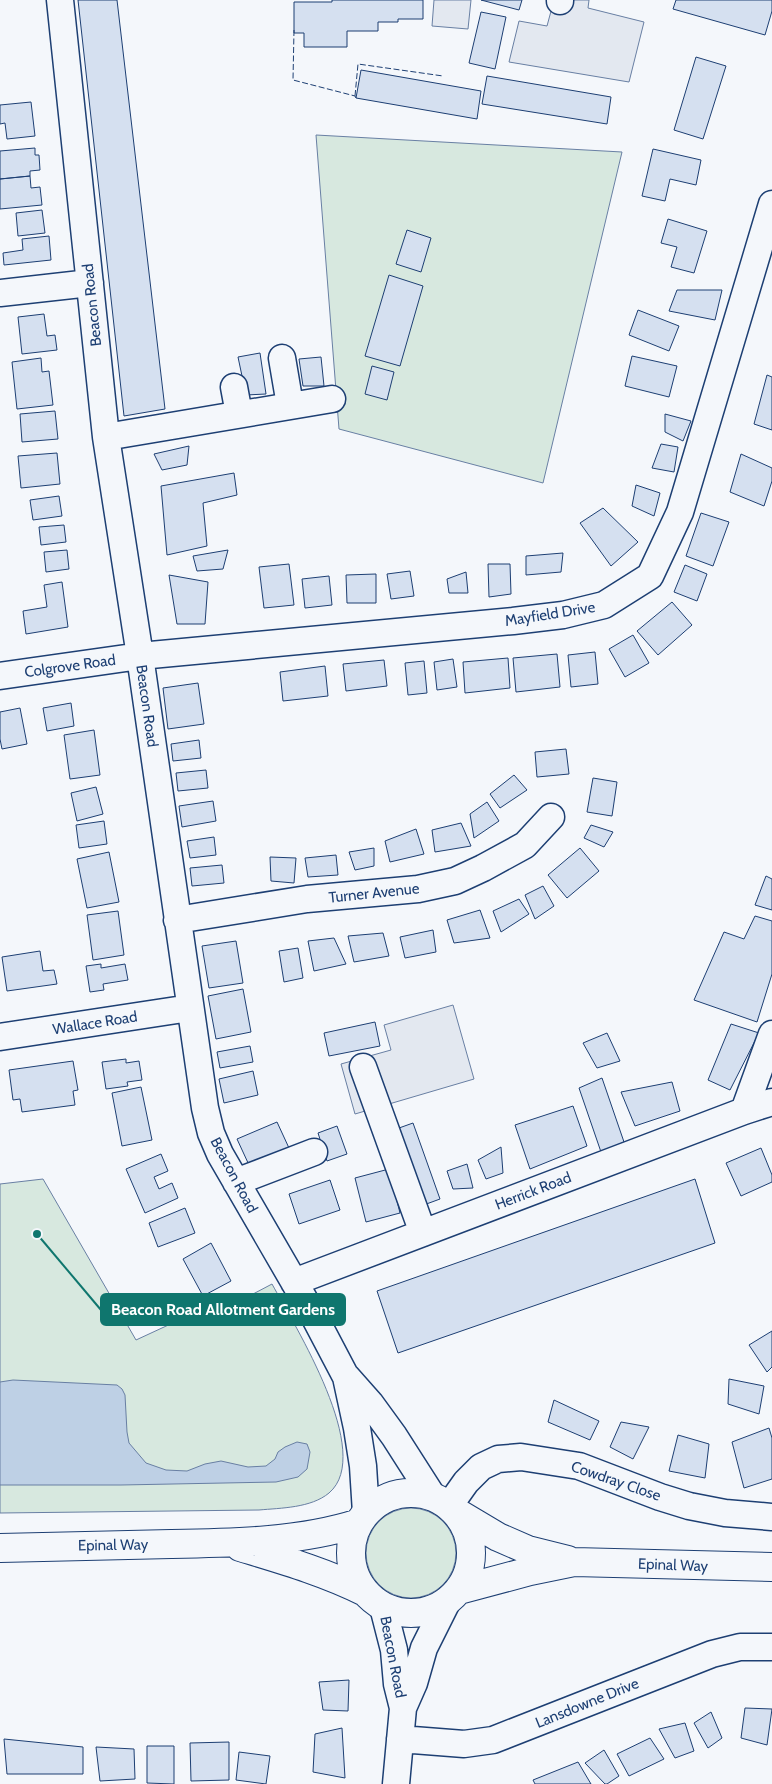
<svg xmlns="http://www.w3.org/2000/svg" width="772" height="1784" viewBox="0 0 772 1784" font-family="Cabin,sans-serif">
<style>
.green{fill:#d7e8df;stroke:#687fa3}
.parking{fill:#e3e8f0;stroke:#687fa3}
.water{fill:#bed0e5;stroke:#687fa3}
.building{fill:#d5e0f0;stroke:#1d3f73}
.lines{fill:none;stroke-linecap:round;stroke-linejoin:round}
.minor-casing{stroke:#1d3f73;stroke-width:29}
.major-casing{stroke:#1d3f73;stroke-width:30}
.minor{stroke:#f4f7fb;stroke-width:26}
.major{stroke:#f4f7fb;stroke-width:28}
.fence{stroke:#1d3f73;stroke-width:1;stroke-dasharray:6 2.5;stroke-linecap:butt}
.labels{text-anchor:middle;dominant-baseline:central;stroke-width:4;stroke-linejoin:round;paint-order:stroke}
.street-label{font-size:15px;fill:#1d3f73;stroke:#f4f7fb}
.leader{fill:none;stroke:#0f766e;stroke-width:2}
.callout-dot{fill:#0f766e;stroke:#f4f7fb;stroke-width:2}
.callout{fill:#0f766e;stroke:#0f766e;stroke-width:2}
.callout-label{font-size:16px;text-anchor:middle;font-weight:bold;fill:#fff}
</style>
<rect width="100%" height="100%" fill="#f4f7fb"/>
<path class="green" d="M316 135 622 152 543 483 339 429Z
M43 1179 136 1340 231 1296 236 1303 272 1284C295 1326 375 1454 329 1493 311 1508 281 1508 259 1510L0 1513V1184Z
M366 1553a45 45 0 1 1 90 0a45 45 0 1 1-90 0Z"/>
<path class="parking" d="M434 0H471L468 29 432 26Z
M554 0H589L588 8 644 22 629 82 509 62 519 21 547 26Z
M453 1005 474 1079 355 1114 341 1064 391 1050 384 1025Z"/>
<path class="water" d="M13 1380 117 1385 122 1389 125 1395 127 1432 129 1443 146 1463 166 1470 187 1471 205 1464 221 1461 248 1467 266 1466 275 1459 278 1452 285 1447 297 1442 307 1444 310 1452 307 1469 298 1477 276 1482 121 1485H0V1382Z"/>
<path class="building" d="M78 0H117L165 409 124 416Z
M332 0H423V19H398V22H378V31H347V47H304V33H294V2H332Z
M481 0H522L519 10Z
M676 0H772V11L765 35 673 9Z
M481 12 506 17 495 69 469 63Z
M696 57 726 66 703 139 674 130Z
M361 70 481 91 477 119 356 98Z
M487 76 611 97 607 124 482 104Z
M31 102 35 136 7 139 5 123 0 124V105Z
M35 148V155H39L40 170 30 171V176L0 179V151Z
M653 149 701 160 696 185 670 179 665 201 642 196Z
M30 176 31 188 40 187 42 205 0 209V179Z
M42 210 45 233 18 236 16 213Z
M668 219 707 231 694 273 671 267 677 247 661 243Z
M407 230 431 238 421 272 396 264Z
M49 236 51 260 4 265 3 253 23 250 22 239Z
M389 275 423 286 400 366 365 356Z
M677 290H722L715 320 669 311Z
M638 310 679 326 669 351 629 335Z
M44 314 47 336 55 335 57 350 22 354 18 317Z
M260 353 266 394 246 395 238 357Z
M632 356 677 366 669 397 625 386Z
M321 357 324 386H303L299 359Z
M41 358 42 372 49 371 53 405 17 409 12 362Z
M372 366 394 372 387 400 365 394Z
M767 375 772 377V430L754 424Z
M55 411 58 439 22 442 20 414Z
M665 414 691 421 683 441 665 432Z
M661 444 678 447 674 472 652 468Z
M189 446 187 465 162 470 154 454Z
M57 453 60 484 21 488 18 456Z
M741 454 772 468V481L764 506 730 492Z
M234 473 237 495 203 503 207 546 167 555 161 486Z
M636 485 660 493 654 516 632 506Z
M59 496 62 516 33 520 30 500Z
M603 508 638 542 611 566 580 523Z
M701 513 729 522 713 566 686 556Z
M64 525 66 542 41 545 39 527Z
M67 550 69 569 46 572 44 552Z
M228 550 223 569 197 571 193 556Z
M563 553 561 572 526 575V556Z
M289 564 294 605 264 608 259 567Z
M488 564H510L511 594 489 597Z
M685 565 707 574 697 601 674 592Z
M410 571 414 596 391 599 387 574Z
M466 572 468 593H449L447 579Z
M376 574V603H347L346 575Z
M169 575 208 582 205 624H177Z
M329 576 332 605 305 608 302 579Z
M62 582 68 627 26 634 23 611 47 607 44 585Z
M672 602 692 625 658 655 637 631Z
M633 635 649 663 625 677 609 649Z
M595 652 598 684 571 687 568 655Z
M557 654 560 687 516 692 513 658Z
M508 658 510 688 465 693 463 662Z
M453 659 457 687 437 690 434 662Z
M384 660 387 686 346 691 343 664Z
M424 661 427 693 408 695 405 663Z
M325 666 328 696 283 701 280 672Z
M198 683 204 724 168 729 163 688Z
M71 703 74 726 47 731 43 708Z
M20 708 27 744 2 749 0 739V712Z
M94 730 100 775 70 779 64 735Z
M199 740 201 758 173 761 171 744Z
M566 749 569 774 537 777 535 752Z
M206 770 208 788 178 791 176 773Z
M514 775 527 790 500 808 490 794Z
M593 778 617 782 612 816 587 812Z
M96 787 103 814 77 821 71 793Z
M213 801 216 821 182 827 179 806Z
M487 802 499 821 474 838 470 814Z
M104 821 107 844 79 848 76 825Z
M461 823 471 846 435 852 432 830Z
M591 825 613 832 604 847 584 838Z
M416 829 424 854 390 862 385 841Z
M214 837 216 855 190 858 187 841Z
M374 848V866L355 870 349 852Z
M580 848 599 871 567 898 548 875Z
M109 852 119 902 87 908 77 859Z
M336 855 338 875 308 877 305 858Z
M270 857 296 858 294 883 271 881Z
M222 865 224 883 192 886 190 868Z
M766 876 772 879V910L755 905Z
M543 886 554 906 535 919 525 895Z
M519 899 529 914 501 932 493 911Z
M480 910 490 938 454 943 447 920Z
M118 911 124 955 93 960 87 915Z
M755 916 772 921V974L757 1022 694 1000 724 932 744 939Z
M433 930 436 952 405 958 400 937Z
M383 933 389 956 354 962 348 936Z
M334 938 346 964 314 971 308 941Z
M236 941 243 983 209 988 202 946Z
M298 948 303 978 284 982 279 951Z
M40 951 43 971 54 970 57 984 7 991 2 957Z
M101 964V968L125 964 128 980 103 984 104 990 90 992 86 966Z
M243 989 251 1032 216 1039 208 996Z
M375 1022 380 1046 329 1056 324 1033Z
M731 1024 759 1033 730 1090 708 1080Z
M607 1033 620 1061 597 1068 583 1043Z
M250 1046 253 1062 220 1068 217 1052Z
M126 1059V1063L139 1061 142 1080 127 1082 128 1086 106 1089 102 1062Z
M73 1061 78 1090 73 1091 75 1105 22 1112 20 1099 13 1100 9 1070Z
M253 1071 258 1095 224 1103 219 1079Z
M602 1078 624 1142 601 1152 579 1088Z
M672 1082 680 1111 635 1126 621 1092Z
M141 1087 152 1140 122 1146 112 1093Z
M573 1106 587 1146 530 1169 515 1125Z
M277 1122 289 1148 249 1165 237 1139Z
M413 1123 440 1199 421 1206 399 1128Z
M337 1126 347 1154 327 1161 318 1133Z
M501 1147 503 1173 486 1179 478 1160Z
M761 1148 772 1175V1182L741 1196 726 1163Z
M161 1154 168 1171 154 1177 159 1189 172 1183 178 1198 145 1213 126 1169Z
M467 1164 473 1188 453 1189 447 1171Z
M389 1169 400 1213 366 1222 355 1178Z
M695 1179 715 1243 398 1353 377 1291Z
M330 1180 340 1210 299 1224 289 1194Z
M185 1208 195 1233 158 1247 149 1223Z
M211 1243 231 1281 203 1296 183 1259Z
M772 1331V1367L767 1372 749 1345Z
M729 1379 764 1386 759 1414 728 1404Z
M554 1400 599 1421 590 1440 548 1422Z
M621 1422 649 1427 633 1459 610 1447Z
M769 1428 772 1438V1479L744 1488 732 1442Z
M678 1435 709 1444 705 1478 669 1471Z
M349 1680 348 1711 323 1710 319 1682Z
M745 1708 772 1709 767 1745 741 1738Z
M711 1712 722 1738 708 1748 694 1723Z
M685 1723 694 1751 675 1758 659 1729Z
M342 1728 345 1778 313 1772 315 1734Z
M650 1738 664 1759 629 1776 617 1754Z
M4 1739 83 1747V1774H7Z
M229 1742V1780L191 1781 190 1743Z
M147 1746H174V1784L147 1783Z
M96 1747 134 1749 135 1779 100 1781Z
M604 1750 619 1776 607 1784H605L585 1763Z
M239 1752 270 1756 266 1784 236 1780Z
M578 1762 591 1784H535L533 1780Z"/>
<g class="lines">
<defs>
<path id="minor" d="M60 0 106 437 140 656 205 1108 211 1133 220 1154 315 1318 346 1377 357 1428 363 1466 366 1513
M560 1V0
M0 293 90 283
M282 358 290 405
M234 387 239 414
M106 437 332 399
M0 676 140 656 513 621 563 615 604 605 650 576 680 512 772 204
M177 920 307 899 418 889 455 881 483 868 525 845 551 817
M0 1037 190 1008
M363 1067 423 1233
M744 1111 772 1034
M236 1182 314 1152
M294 1282 744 1111 772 1102
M347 1377 370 1403 394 1436 433 1497
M449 1506 466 1482 481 1467 498 1459 521 1457 579 1466 660 1497 689 1506 725 1513 772 1517
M383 1607 394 1650 397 1684 403 1708 396 1784
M403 1708 414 1683 424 1648 447 1602
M400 1739 464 1744 493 1740 712 1654 740 1647H772"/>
<path id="major" d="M351 1553a60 60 0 1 1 120 0a60 60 0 1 1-120 0Z
M456 1512 498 1537 528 1550 568 1560
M240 1547C283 1560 325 1572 365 1592
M0 1548C57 1547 114 1545 171 1544 233 1543 300 1542 359 1523
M459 1590 530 1571 574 1562 772 1567"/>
</defs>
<use href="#minor" class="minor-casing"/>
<use href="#major" class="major-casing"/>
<use href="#minor" class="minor"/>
<use href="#major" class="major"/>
<path class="fence" d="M294 30 293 80 355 96 356 98
M355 96 358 64 443 76"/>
</g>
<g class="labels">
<g class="street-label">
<text transform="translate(92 305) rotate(-96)">Beacon Road</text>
<text transform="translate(550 614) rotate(-9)">Mayfield Drive</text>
<text transform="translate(70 666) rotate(-8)">Colgrove Road</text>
<text transform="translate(147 706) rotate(82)">Beacon Road</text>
<text transform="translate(374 893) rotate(-6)">Turner Avenue</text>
<text transform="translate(95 1023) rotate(-9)">Wallace Road</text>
<text transform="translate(234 1175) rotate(62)">Beacon Road</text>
<text transform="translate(533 1191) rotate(-21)">Herrick Road</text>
<text transform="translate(616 1481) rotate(19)">Cowdray Close</text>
<text transform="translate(113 1545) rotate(-1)">Epinal Way</text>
<text transform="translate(673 1565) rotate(2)">Epinal Way</text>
<text transform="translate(393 1657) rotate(79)">Beacon Road</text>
<text transform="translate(587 1703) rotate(-22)">Lansdowne Drive</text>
</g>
</g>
<path class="leader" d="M37 1234L101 1310"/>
<circle class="callout-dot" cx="37" cy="1234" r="5"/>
<rect class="callout" x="101" y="1294" width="244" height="31" rx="5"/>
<g class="callout-label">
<text x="223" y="1315">Beacon Road Allotment Gardens</text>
</g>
</svg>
